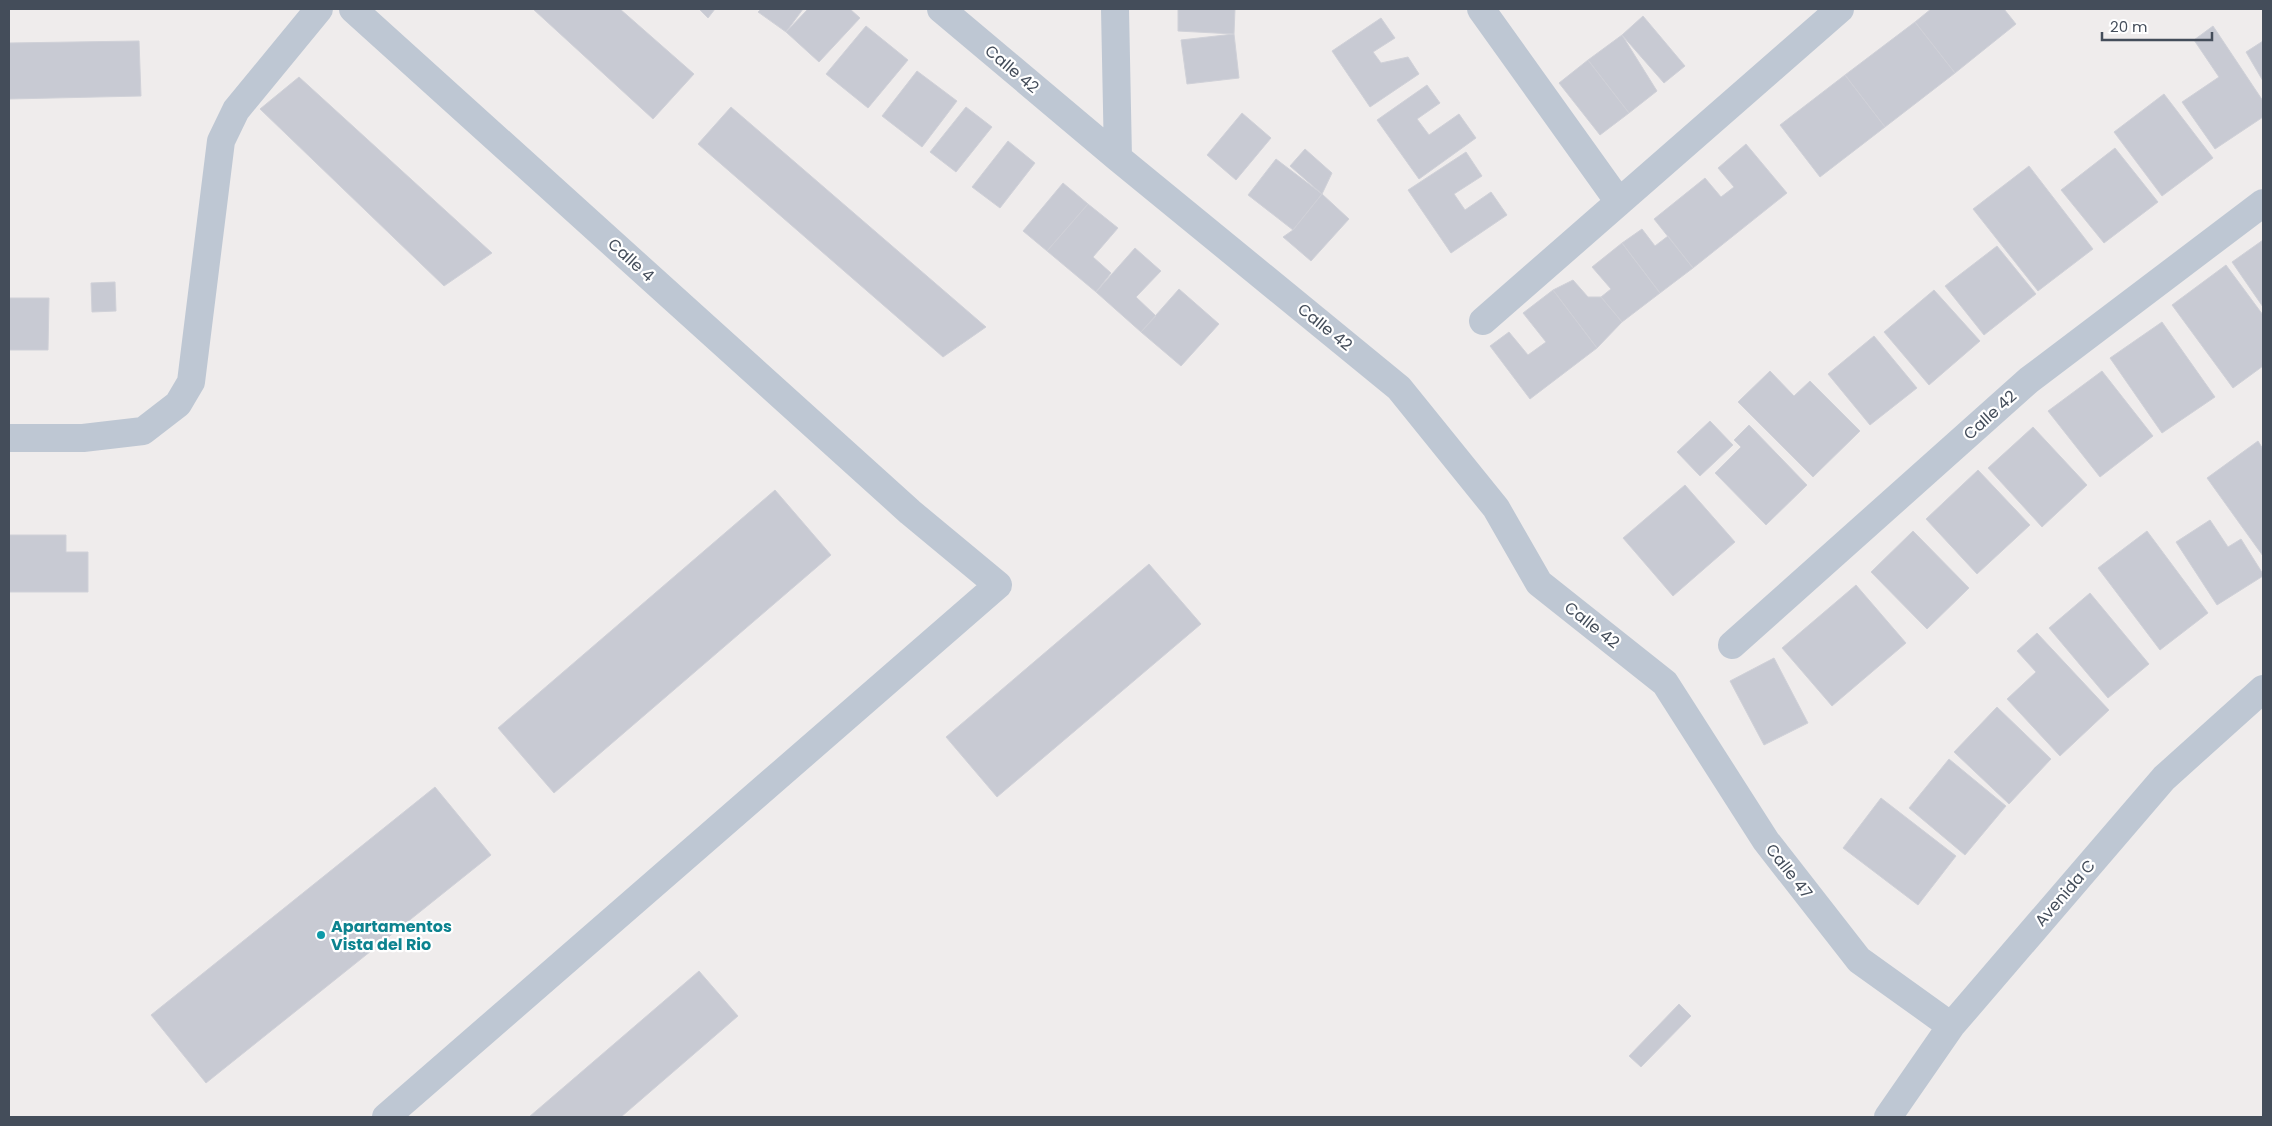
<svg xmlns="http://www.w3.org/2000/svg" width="2272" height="1126" viewBox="0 0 2272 1126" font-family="Poppins,sans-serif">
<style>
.building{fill:#c8cad3;stroke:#d0d1d8}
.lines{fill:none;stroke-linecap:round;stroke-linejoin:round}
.minor{stroke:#bec7d3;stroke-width:28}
.culture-dot{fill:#0f9aa8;stroke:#fff;stroke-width:2}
.labels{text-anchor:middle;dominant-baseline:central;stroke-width:4.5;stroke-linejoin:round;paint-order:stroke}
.street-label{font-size:16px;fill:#444d5a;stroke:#fff}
.culture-label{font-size:16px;font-weight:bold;fill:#0d838f;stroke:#fff;text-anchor:start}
</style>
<rect width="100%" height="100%" fill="#efecec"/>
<path class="building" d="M533 9H620L694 74 653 119Z
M699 9H715L708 18Z
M761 9H803L786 32 758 12Z
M808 9H850L860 18 819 62 786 32Z
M1178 9H1235L1234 34 1178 31Z
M1931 9H2004L2016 24 1955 73 1915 22Z
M1643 16 1685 66 1664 83 1622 35Z
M1381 18 1395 38 1373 52 1381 63 1408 57 1419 74 1370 107 1332 51Z
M1915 22 1955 73 1885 127 1845 75Z
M866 26 908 60 868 108 826 74Z
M2213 26 2263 101V117L2215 149 2182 102 2219 77 2194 40Z
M1234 34 1239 78 1187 84 1181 40Z
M1622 35 1657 91 1629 113 1588 60Z
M139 41 141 96 9 99V43Z
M2263 41V81L2246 52Z
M1588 60 1629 113 1600 135 1559 83Z
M917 71 957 101 922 147 882 116Z
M1845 75 1885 127 1820 177 1780 125Z
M299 77 492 253 444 286 260 109Z
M1427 85 1440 103 1417 119 1429 135 1459 114 1476 138 1419 179 1377 120Z
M2164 94 2213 158 2162 196 2114 132Z
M731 107 986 327 943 357 698 144Z
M966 107 992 127 956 172 930 152Z
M1242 113 1271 138 1236 180 1207 155Z
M1008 141 1035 163 1000 208 972 187Z
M1746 144 1787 193 1693 268 1654 219 1705 178 1721 197 1734 187 1718 168Z
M2115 148 2158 202 2104 243 2061 190Z
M1305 149 1332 173 1322 194 1290 166Z
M1466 152 1482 176 1454 194 1465 210 1491 192 1507 215 1451 253 1408 190Z
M1276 159 1322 194 1293 230 1248 195Z
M2029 166 2093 249 2038 291 1973 209Z
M1063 183 1088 204 1047 251 1023 231Z
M1322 194 1349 219 1311 261 1283 237 1293 230Z
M1088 204 1118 228 1093 257 1111 273 1096 292 1047 251Z
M1642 229 1655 246 1668 236 1693 268 1660 293 1622 243Z
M2263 240V307L2232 262Z
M1622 243 1660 293 1622 322 1601 297 1611 289 1592 267Z
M1997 246 2036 294 1984 335 1945 286Z
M1135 248 1161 271 1136 297 1156 316 1141 332 1096 292Z
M2226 265 2263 315V366L2233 388 2172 305Z
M1573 280 1588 297H1601L1622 322 1597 348 1553 290Z
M115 282 116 311 92 312 91 283Z
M1179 289 1219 324 1181 366 1141 332Z
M1553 290 1597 348 1530 399 1490 346 1509 332 1528 355 1546 342 1523 313Z
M1934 290 1980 341 1929 385 1884 332Z
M9 298H49L48 350H9Z
M2162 322 2215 397 2162 433 2110 358Z
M1874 336 1917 388 1870 425 1828 374Z
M1770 371 1794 396 1810 381 1860 431 1813 477 1738 402Z
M2102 371 2153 436 2100 477 2048 411Z
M1710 421 1733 445 1700 476 1677 452Z
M1749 425 1807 485 1766 525 1715 473 1741 447 1734 440Z
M2033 427 2087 485 2042 527 1988 468Z
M2258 441 2263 449V556L2207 478Z
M1978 470 2030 525 1977 574 1926 519Z
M1685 485 1735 542 1673 596 1623 538Z
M775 490 831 555 554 793 498 728Z
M2210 520 2228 547 2241 539 2263 574V576L2217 605 2176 542Z
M1913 531 1969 588 1927 629 1871 572Z
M2147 531 2208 613 2160 650 2098 568Z
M9 535H66V552H88V592H9Z
M1149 564 1201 624 997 797 946 737Z
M1856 585 1906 643 1832 706 1782 648Z
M2090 593 2149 664 2108 698 2049 628Z
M2037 633 2109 710 2060 756 2007 699 2036 672 2017 651Z
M1774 658 1808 723 1764 745 1730 681Z
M1997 707 2051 759 2009 804 1954 752Z
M1949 759 2006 806 1965 855 1909 808Z
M435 787 491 855 206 1083 151 1015Z
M1881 798 1956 856 1918 905 1843 848Z
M699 971 738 1016 621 1117H529Z
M1679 1004 1691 1016 1641 1067 1629 1056Z"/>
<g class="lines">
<path class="minor" d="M353 9 910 512 998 585 386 1117
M941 9 1118 158 1399 388 1496 508 1539 583 1665 683 1766 841 1859 960 1951 1026
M1115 9 1118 158
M1481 9 1619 202
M1483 321 1840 9
M9 438H83L143 431 178 404 191 382 221 141 236 110 319 9
M1732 645 2029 380 2263 203
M1888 1117 1951 1026 2164 778 2263 689"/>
</g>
<circle class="culture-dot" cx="321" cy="935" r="5"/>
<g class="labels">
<g class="street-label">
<text transform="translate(1012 69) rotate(40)">Calle 42</text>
<text transform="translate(631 260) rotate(42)">Calle 4</text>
<text transform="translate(1325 327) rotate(39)">Calle 42</text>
<text transform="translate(1990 415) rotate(-42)">Calle 42</text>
<text transform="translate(1592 625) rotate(38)">Calle 42</text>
<text transform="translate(1789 871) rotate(52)">Calle 47</text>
<text transform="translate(2065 893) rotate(-49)">Avenida C</text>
</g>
<g class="culture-label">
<text x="331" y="926">Apartamentos<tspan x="331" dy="18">Vista del Rio</tspan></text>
</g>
</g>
<rect width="2272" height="1126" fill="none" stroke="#444d5a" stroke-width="20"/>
<path d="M2102 32v8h110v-8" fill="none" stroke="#444d5a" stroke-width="2.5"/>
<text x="2110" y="32" font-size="15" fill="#444d5a" stroke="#ffffff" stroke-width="4" paint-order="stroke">20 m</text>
</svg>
